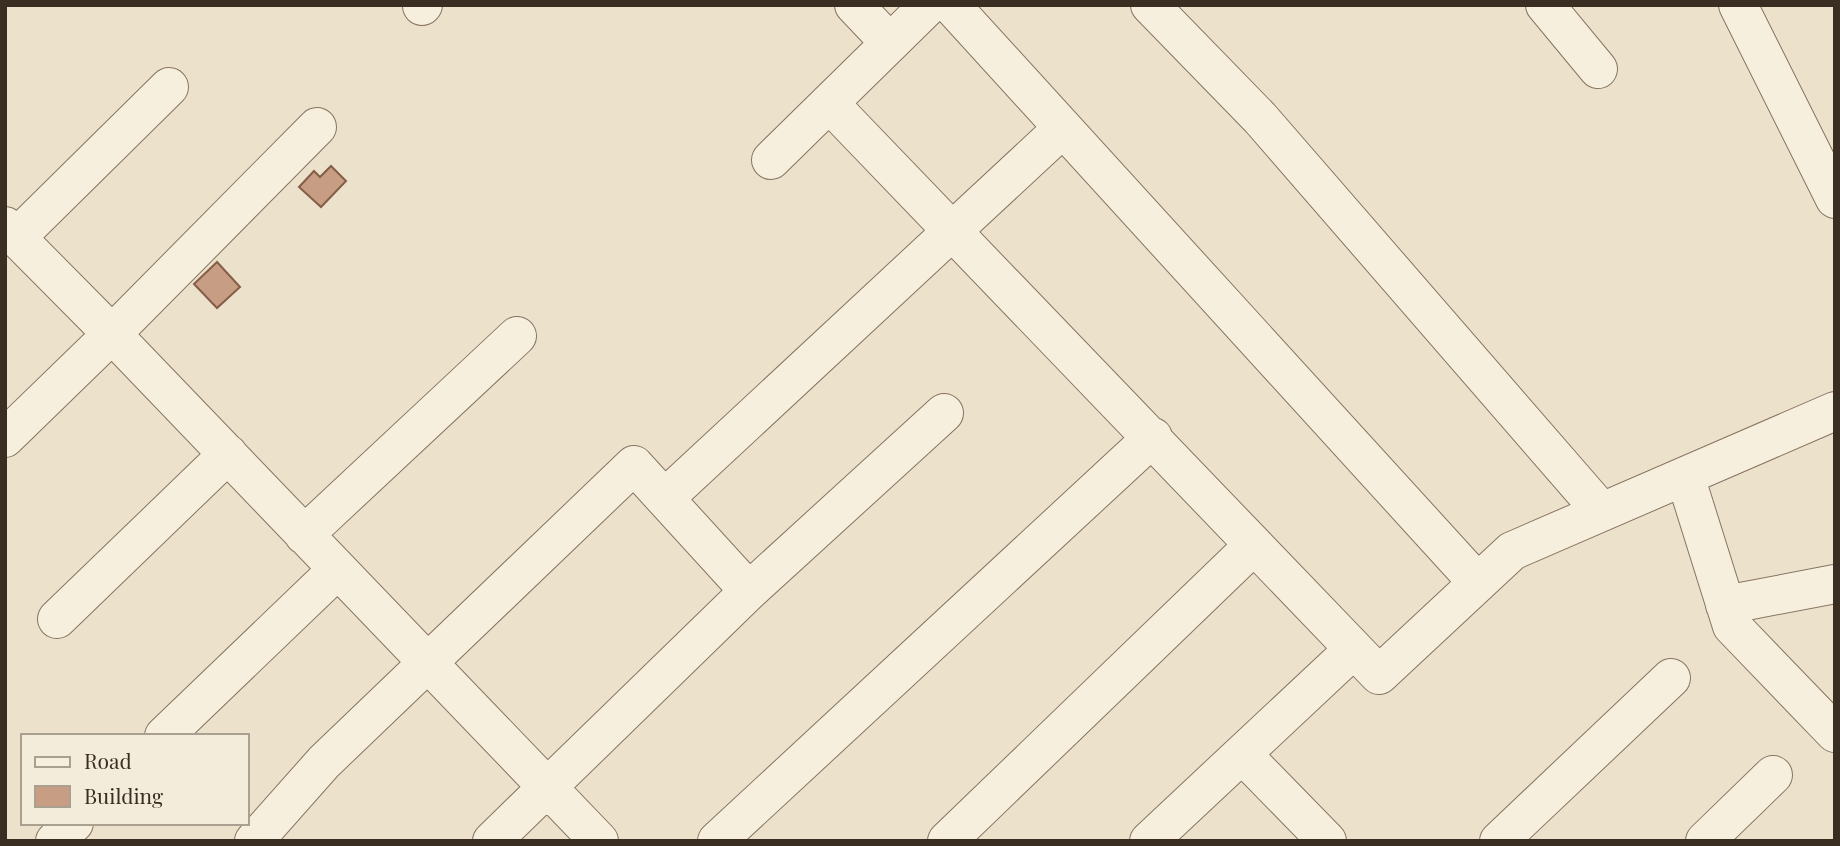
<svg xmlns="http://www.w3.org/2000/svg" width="1840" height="846" viewBox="0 0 1840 846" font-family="'Playfair Display',serif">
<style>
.building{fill:#c79e84;stroke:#855e48;stroke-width:2}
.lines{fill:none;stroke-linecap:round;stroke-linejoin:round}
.minor-casing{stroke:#887460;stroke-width:40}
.minor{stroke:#f7efde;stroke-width:38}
</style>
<rect width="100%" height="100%" fill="#ece1cb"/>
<path class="building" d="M331 166 346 181 321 207 299 187 314 171 320 177Z
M217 262 240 287 217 308 194 284Z"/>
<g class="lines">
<defs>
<path id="minor" d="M854 5 890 43
M951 5 1478 583
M1150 5 1260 118 1602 512
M1545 5 1598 69
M1738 5 1835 199
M422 6 423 5
M829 103 1379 675 1512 551 1835 411
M771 160 929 5
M5 226 112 334 599 841
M17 237 169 87
M5 438 112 334 317 127
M1685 476 1732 626 1835 733
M665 498 1063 128
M304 535 517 336
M1725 605 1835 584
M57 619 228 454
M164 736 337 570
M1242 754 1327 841
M55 841 74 823
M254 841 324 762 634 465 749 591
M492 841 749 591 944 413
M717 841 1153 437
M947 841 1254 545
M1149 841 1354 649
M1499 841 1671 678
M1705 841 1773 775"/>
</defs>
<use href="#minor" class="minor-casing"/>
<use href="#minor" class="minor"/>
</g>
<rect width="1840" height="846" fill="none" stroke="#3a2d22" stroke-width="14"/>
<rect x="21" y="734" width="228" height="91" fill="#f4ecda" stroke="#aaa090" stroke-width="2"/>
<rect x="35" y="757" width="35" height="10" fill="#f7efde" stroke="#aaa090" stroke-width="2"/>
<text x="84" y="769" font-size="21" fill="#3a2d22">Road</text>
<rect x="35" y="786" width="35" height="21" fill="#c79e84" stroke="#aaa090" stroke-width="2"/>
<text x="84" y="804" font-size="21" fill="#3a2d22">Building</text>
</svg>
